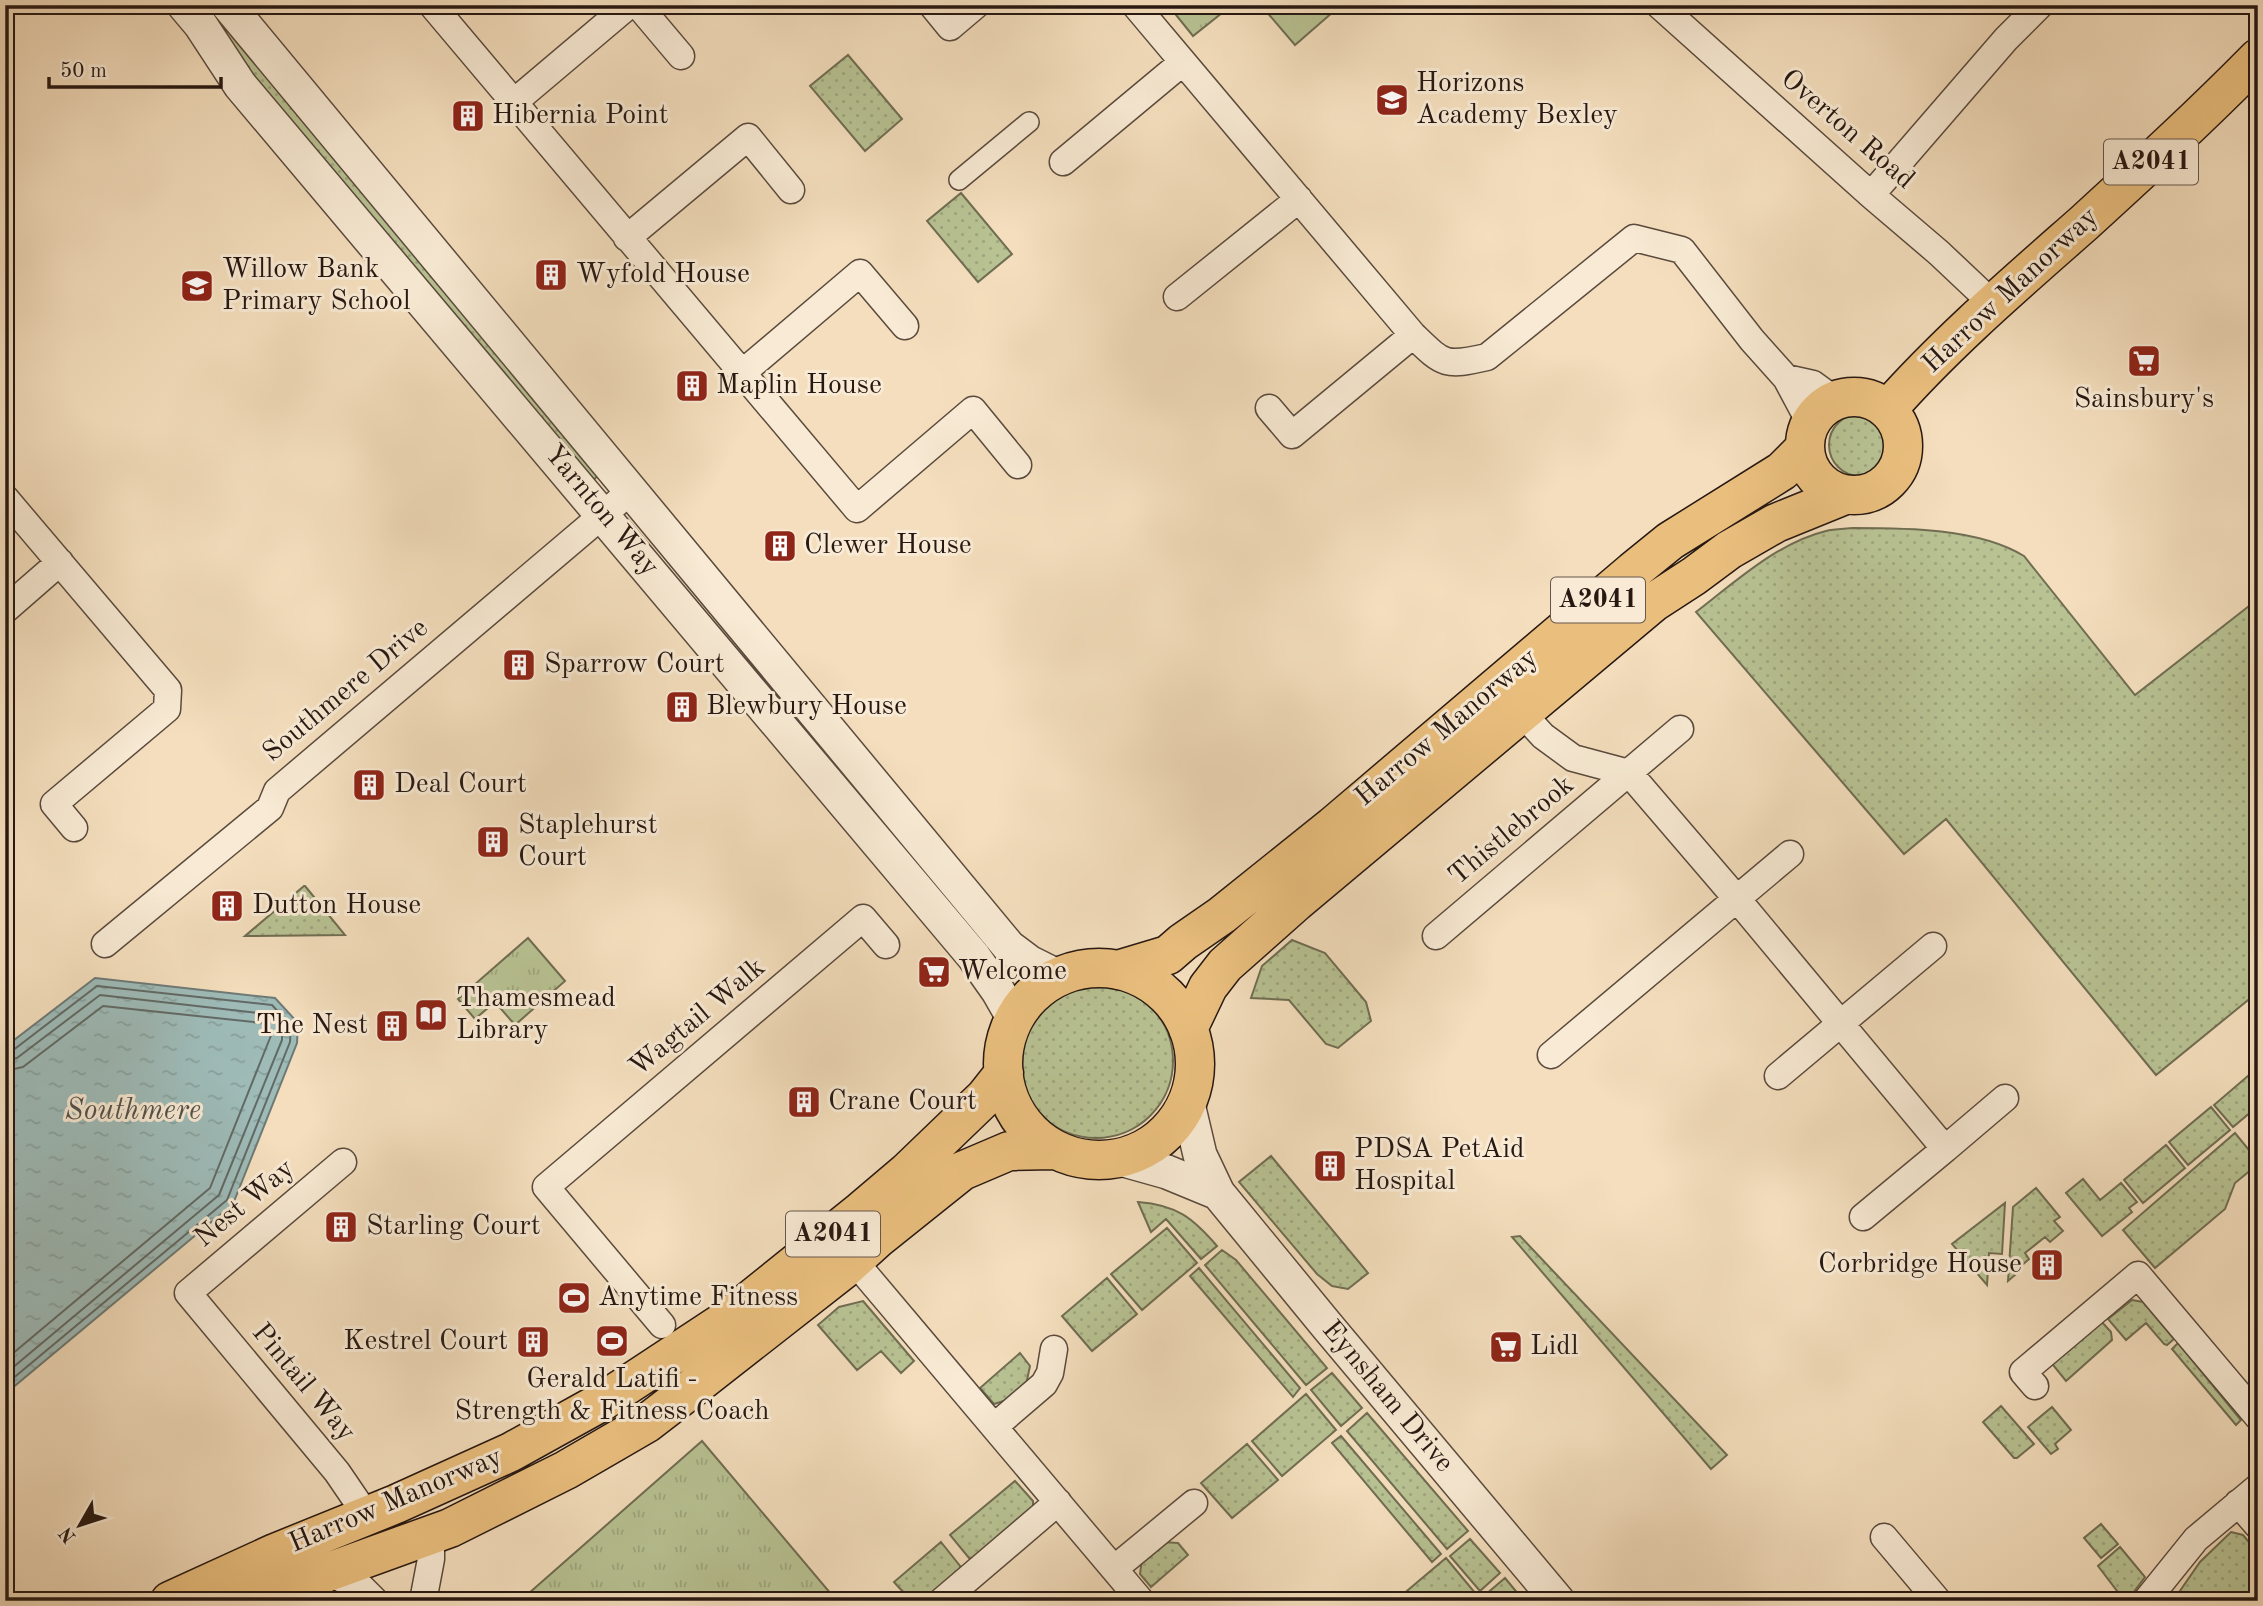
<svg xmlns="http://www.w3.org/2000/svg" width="2263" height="1606" viewBox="0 0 2263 1606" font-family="'Old Standard TT',serif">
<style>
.grass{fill:url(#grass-dots);stroke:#706d52;stroke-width:2}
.park{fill:url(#park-tufts);stroke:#706d52;stroke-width:2}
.pitch{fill:#b8c293;stroke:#706d52;stroke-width:2}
.water{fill:url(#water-ripples);stroke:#6e7a76;stroke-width:2}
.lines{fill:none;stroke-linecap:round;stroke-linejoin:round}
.shore{stroke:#626a65;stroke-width:2}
.pedestrian-casing{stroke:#5a4a3d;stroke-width:22}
.minor-casing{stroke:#5a4a3d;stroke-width:29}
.tertiary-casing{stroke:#5a4a3d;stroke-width:36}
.primary-casing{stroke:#271812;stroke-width:41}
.pedestrian{stroke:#f8ead4;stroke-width:19}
.minor{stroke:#f8ead4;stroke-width:26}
.tertiary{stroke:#f8ead4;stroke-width:33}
.primary{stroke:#eabf7e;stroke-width:38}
.labels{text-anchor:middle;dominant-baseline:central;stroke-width:6;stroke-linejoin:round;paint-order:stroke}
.shield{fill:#f8ead4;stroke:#66574c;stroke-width:2}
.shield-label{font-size:26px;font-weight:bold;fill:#271812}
.poi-label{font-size:28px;fill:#271812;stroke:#f8ead4;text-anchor:start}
.street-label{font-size:28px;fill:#271812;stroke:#f8ead4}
.water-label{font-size:30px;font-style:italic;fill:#51514c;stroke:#f8ead4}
</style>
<defs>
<pattern id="grass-dots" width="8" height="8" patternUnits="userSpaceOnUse" patternTransform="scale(1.75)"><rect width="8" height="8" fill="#b8c293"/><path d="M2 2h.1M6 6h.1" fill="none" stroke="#9ea67e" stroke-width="1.8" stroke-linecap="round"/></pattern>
<pattern id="park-tufts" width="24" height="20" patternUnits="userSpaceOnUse" patternTransform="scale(1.75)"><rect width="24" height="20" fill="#b8c293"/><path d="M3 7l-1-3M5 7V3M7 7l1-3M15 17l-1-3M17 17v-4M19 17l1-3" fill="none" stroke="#9ea67e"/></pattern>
<pattern id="water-ripples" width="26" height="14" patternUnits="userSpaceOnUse" patternTransform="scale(1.75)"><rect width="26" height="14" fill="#9ebbb8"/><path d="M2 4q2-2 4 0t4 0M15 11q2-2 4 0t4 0" fill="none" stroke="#88a09d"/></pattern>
</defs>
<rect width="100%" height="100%" fill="#f4debd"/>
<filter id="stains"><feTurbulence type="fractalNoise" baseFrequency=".00286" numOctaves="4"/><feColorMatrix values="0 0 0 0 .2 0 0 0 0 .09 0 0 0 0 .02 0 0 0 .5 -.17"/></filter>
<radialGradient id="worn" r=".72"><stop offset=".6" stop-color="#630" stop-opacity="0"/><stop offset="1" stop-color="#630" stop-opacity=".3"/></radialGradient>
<path class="grass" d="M190 5H212L599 475 592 481Z
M848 55 902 119 865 151 810 86Z
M961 193 1012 254 978 282 927 221Z
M1829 445a31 31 0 1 1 62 0a31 31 0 1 1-62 0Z
M1853 528C1906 528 1978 528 2024 556L2135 695 2258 599V992L2156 1075 1946 819 1904 854 1696 612C1735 582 1777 543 1826 531 1834 529 1844 529 1853 528Z
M305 886 345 935 245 936 304 886Z
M1292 940 1325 953 1366 1002 1371 1021 1338 1048 1326 1044 1289 1000 1251 998 1262 966Z
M1019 1061a77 77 0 1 1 154 0a77 77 0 1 1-154 0Z
M2256 1069 2258 1106 2233 1127 2214 1105Z
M2211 1107 2230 1130 2188 1165 2169 1142Z
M2235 1133 2258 1161V1164L2235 1183 2225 1209 2155 1268 2123 1230Z
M2166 1145 2185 1168 2143 1203 2124 1180Z
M1271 1156 1368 1273 1348 1289 1332 1286 1317 1274 1239 1182Z
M2083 1179 2100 1200 2121 1183 2137 1202 2129 1208 2132 1212 2102 1236 2066 1193Z
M2036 1188 2060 1217 2054 1221 2063 1231 2050 1242 2045 1237 2025 1253 2029 1259 2013 1273 2015 1275 2008 1281 2013 1207Z
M1138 1202C1177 1205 1193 1218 1217 1246L1201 1259 1166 1219 1151 1232Z
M2005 1203 2002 1254 1989 1253 1987 1285 1952 1244Z
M1167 1228 1197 1263 1142 1310 1111 1274Z
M1520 1236 1727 1455 1711 1469 1512 1237Z
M1222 1250 1236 1260 1327 1368 1306 1385 1205 1265Z
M1199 1268 1300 1388 1293 1397 1190 1276Z
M1107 1278 1137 1314 1092 1351 1062 1316Z
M2132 1300 2143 1302 2174 1339 2167 1345 2164 1344 2146 1323 2126 1340 2108 1319Z
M863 1301 914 1361 901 1373 881 1351 857 1370 818 1325 839 1307Z
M2100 1320 2111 1332 2112 1340 2066 1381 2049 1360Z
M2178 1343 2241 1420 2236 1425 2172 1349Z
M1020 1353 1030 1366 1026 1385 1010 1399 994 1404 980 1388Z
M1332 1373 1362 1408 1341 1426 1311 1390Z
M1306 1394 1336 1430 1282 1476 1252 1441Z
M2001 1406 2034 1444 2017 1458H2014L1983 1422Z
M2052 1407 2071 1430 2055 1444 2058 1449 2051 1454 2028 1427Z
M1367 1413 1468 1531 1447 1549 1347 1431Z
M1341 1436 1441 1554 1432 1562 1332 1443Z
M1247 1444 1278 1480 1232 1518 1201 1483Z
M1015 1481 1033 1501V1510L979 1559 969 1558 950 1535Z
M2101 1524 2118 1544 2101 1558 2084 1538Z
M2231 1532 2243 1535 2258 1553V1600L2254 1596 2249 1601H2173L2200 1562Z
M1470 1539 1500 1573 1480 1591 1450 1556Z
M941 1542 960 1566 961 1571 931 1600C912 1602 906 1596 894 1582Z
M1163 1542 1178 1543 1188 1555 1151 1587 1140 1574 1142 1559Z
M2120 1547 2145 1577 2127 1601H2106L2117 1591 2098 1566Z
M1446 1558 1476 1594 1469 1601H1395Z
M1505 1578 1524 1601H1478Z"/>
<path class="park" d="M1168 5H1232L1193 36Z
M528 938 565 981 515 1025 495 1002 475 1019 458 999Z
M702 1441 837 1601H520Z"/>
<path class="pitch" d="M1271 5H1341L1295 45 1265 10Z"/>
<path class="water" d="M95 978 275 998 298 1023 297 1043 233 1204 5 1394V1047Z"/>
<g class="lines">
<path class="shore" d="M5 1052 12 1051 97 986 272 1005 291 1026 290 1042 227 1200 5 1385
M5 1061 17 1058 100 995 268 1014 282 1029V1040L219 1195 5 1374
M5 1071 23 1067 103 1006 263 1023 272 1033 210 1188 5 1360"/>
<defs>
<path id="pedestrian" d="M959 180 1029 122"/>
<path id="minor" d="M432 5 857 509 973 410 1018 465
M638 5 681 56
M932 5 950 27 976 5
M1135 5 1413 335C1443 364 1444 367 1487 357L1634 238 1682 250 1752 340 1786 378 1810 423
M1659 5 1871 195 1939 253 1993 304
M513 103 629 5
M1063 162 1183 62
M1871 195 2006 39 2040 5
M627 238 748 137 791 190
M1177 297 1299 199
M741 374 860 273 905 326
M1786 378 1813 384 1835 400
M1269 408 1292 435 1413 335
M5 498 168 690 167 709 54 804 74 828
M5 610 60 562
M1522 713 1543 736 1573 758 1629 773 1737 899 1945 1149 1863 1217
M1436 936 1680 729
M105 944 270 808 277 791 632 490
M1551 1055 1790 854
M1778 1076 1933 946
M1945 1149 2005 1098
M343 1162 188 1293 337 1472 367 1516
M854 1261 1141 1601
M662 1325 546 1187 863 918 886 945
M2035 1386 2023 1372 2138 1275 2258 1417
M995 1426 1044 1384 1050 1373 1054 1349
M2238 1503 2258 1526
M1884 1537 1938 1601
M1114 1569 1194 1503
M326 1572 361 1587 375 1601
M423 1601 431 1559V1536
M942 1601 1058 1502
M2146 1601 2196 1539 2258 1487"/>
<path id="tertiary" d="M184 5 200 24 240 85 974 957 998 991 1014 1019
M228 5 1009 947 1029 962 1057 976
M1188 1104 1200 1155 1218 1193 1328 1327 1558 1601
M1117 1158 1167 1172 1218 1193"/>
<path id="primary" d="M1805 446a49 49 0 1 1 98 0a49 49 0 1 1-98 0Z
M1887 410C1947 342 2016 283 2084 223 2143 169 2202 115 2258 58
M1003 1064a96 96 0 1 1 192 0a96 96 0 1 1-192 0Z
M1118 970 1168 955 1183 942 1222 915 1333 826 1633 571 1670 541 1782 471 1804 449
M1188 1029 1208 987 1225 965 1296 902 1654 602 1694 576 1729 550 1776 523 1845 495
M170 1601 275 1553 396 1504 511 1452 603 1401 723 1322 861 1211 907 1172 985 1097 1004 1073
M248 1601 450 1528 566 1470 647 1423 673 1403 844 1269 877 1239 962 1171 1009 1151 1052 1150"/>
</defs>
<use href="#pedestrian" class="pedestrian-casing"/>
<use href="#minor" class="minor-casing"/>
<use href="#tertiary" class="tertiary-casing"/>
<use href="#primary" class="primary-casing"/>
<use href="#pedestrian" class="pedestrian"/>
<use href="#minor" class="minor"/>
<use href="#tertiary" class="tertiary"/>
<use href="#primary" class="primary"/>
</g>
<defs>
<symbol id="school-square" viewBox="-11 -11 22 22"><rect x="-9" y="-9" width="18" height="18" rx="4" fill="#8f2418" stroke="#f8ead4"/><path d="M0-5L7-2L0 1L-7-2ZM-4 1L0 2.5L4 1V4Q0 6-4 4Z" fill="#fff"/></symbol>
<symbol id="building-square" viewBox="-11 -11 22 22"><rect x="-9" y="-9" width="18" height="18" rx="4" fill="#8f2418" stroke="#f8ead4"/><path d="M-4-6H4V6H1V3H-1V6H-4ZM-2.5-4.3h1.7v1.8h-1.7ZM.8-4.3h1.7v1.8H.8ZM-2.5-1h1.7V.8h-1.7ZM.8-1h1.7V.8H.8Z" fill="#fff"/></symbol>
<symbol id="supermarket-square" viewBox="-11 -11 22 22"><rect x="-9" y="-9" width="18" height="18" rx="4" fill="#8f2418" stroke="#f8ead4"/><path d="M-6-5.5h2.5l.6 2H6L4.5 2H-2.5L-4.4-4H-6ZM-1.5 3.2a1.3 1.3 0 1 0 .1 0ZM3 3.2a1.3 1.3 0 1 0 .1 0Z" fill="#fff"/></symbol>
<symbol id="library-square" viewBox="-11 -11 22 22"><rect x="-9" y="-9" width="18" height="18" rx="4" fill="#8f2418" stroke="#f8ead4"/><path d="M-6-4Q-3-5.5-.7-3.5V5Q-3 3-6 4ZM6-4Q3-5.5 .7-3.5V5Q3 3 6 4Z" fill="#fff"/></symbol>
<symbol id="stadium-square" viewBox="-11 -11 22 22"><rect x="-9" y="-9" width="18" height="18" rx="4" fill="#8f2418" stroke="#f8ead4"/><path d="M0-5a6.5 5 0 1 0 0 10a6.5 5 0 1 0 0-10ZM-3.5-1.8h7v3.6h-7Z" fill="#fff"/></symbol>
</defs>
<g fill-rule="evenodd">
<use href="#school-square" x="1373" y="81" width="38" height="38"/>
<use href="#building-square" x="449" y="97" width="38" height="38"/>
<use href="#building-square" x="532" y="256" width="38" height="38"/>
<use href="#school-square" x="178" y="267" width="38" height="38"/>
<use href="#supermarket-square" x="2125" y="342" width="38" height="38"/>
<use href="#building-square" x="673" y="367" width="38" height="38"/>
<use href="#building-square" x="761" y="527" width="38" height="38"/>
<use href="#building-square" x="500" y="646" width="38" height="38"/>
<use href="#building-square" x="663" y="688" width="38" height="38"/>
<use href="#building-square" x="350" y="766" width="38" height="38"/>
<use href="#building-square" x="474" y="823" width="38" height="38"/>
<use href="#building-square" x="208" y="887" width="38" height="38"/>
<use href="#supermarket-square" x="915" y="953" width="38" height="38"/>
<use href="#library-square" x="412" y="996" width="38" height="38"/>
<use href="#building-square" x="373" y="1007" width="38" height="38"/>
<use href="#building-square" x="785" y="1083" width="38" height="38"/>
<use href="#building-square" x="1311" y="1147" width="38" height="38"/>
<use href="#building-square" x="322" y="1208" width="38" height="38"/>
<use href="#building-square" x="2028" y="1246" width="38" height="38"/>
<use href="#stadium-square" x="555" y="1279" width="38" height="38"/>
<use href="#stadium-square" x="593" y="1322" width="38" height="38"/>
<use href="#building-square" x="514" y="1323" width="38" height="38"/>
<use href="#supermarket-square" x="1487" y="1328" width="38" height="38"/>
</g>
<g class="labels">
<g class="shield">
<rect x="2104" y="139.5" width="94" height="45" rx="5"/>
<rect x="1551" y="577.5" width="94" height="45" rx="5"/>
<rect x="786" y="1211.5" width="94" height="45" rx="5"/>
</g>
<g class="shield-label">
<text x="2151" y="162">A2041</text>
<text x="1598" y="600">A2041</text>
<text x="833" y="1234">A2041</text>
</g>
<g class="poi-label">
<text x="1416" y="84">Horizons<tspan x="1416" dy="32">Academy Bexley</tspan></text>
<text x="492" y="116">Hibernia Point</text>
<text x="222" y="270">Willow Bank<tspan x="222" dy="32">Primary School</tspan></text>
<text x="576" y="275">Wyfold House</text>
<text x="716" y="386">Maplin House</text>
<text x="2144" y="400" text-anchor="middle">Sainsbury's</text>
<text x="804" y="546">Clewer House</text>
<text x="544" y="665">Sparrow Court</text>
<text x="706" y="707">Blewbury House</text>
<text x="394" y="785">Deal Court</text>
<text x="518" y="826">Staplehurst<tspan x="518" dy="32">Court</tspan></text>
<text x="252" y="906">Dutton House</text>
<text x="958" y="972">Welcome</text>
<text x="456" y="999">Thamesmead<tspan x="456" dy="32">Library</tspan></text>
<text x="368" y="1026" text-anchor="end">The Nest</text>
<text x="828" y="1102">Crane Court</text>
<text x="1354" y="1150">PDSA PetAid<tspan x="1354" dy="32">Hospital</tspan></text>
<text x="366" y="1227">Starling Court</text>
<text x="2022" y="1265" text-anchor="end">Corbridge House</text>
<text x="598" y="1298">Anytime Fitness</text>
<text x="508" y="1342" text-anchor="end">Kestrel Court</text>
<text x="1530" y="1347">Lidl</text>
<text x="612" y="1380" text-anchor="middle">Gerald Latifi -<tspan x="612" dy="32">Strength &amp; Fitness Coach</tspan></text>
</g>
<g class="street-label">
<text transform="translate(1847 130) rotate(41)">Overton Road</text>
<text transform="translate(2011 291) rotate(-43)">Harrow Manorway</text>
<text transform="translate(601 511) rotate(50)">Yarnton Way</text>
<text transform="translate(346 691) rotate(-40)">Southmere Drive</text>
<text transform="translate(1447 728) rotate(-40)">Harrow Manorway</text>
<text transform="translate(1512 831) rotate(-40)">Thistlebrook</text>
<text transform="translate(698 1018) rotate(-40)">Wagtail Walk</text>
<text transform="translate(245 1204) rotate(-40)">Nest Way</text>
<text transform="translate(303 1383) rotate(50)">Pintail Way</text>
<text transform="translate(1387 1397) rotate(50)">Eynsham Drive</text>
<text transform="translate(396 1501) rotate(-23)">Harrow Manorway</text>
</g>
<g class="water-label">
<text x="133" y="1111">Southmere</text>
</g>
</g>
<rect width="2263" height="1606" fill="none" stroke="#f4debd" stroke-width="28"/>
<rect x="7" y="7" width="2249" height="1592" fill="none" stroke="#271812" stroke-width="3.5"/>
<rect x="14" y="14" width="2235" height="1578" fill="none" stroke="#271812" stroke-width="2"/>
<g transform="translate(80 1525) rotate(231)" stroke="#f8ead4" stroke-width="5" paint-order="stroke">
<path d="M0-5L12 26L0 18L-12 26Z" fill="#271812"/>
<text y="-10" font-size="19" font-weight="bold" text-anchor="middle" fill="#271812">N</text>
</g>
<path d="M49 77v10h172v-10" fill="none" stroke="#271812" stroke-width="3.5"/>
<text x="60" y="77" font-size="21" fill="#271812" stroke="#f8ead4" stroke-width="5" paint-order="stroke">50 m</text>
<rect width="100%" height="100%" filter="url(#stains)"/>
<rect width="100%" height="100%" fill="url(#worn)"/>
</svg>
